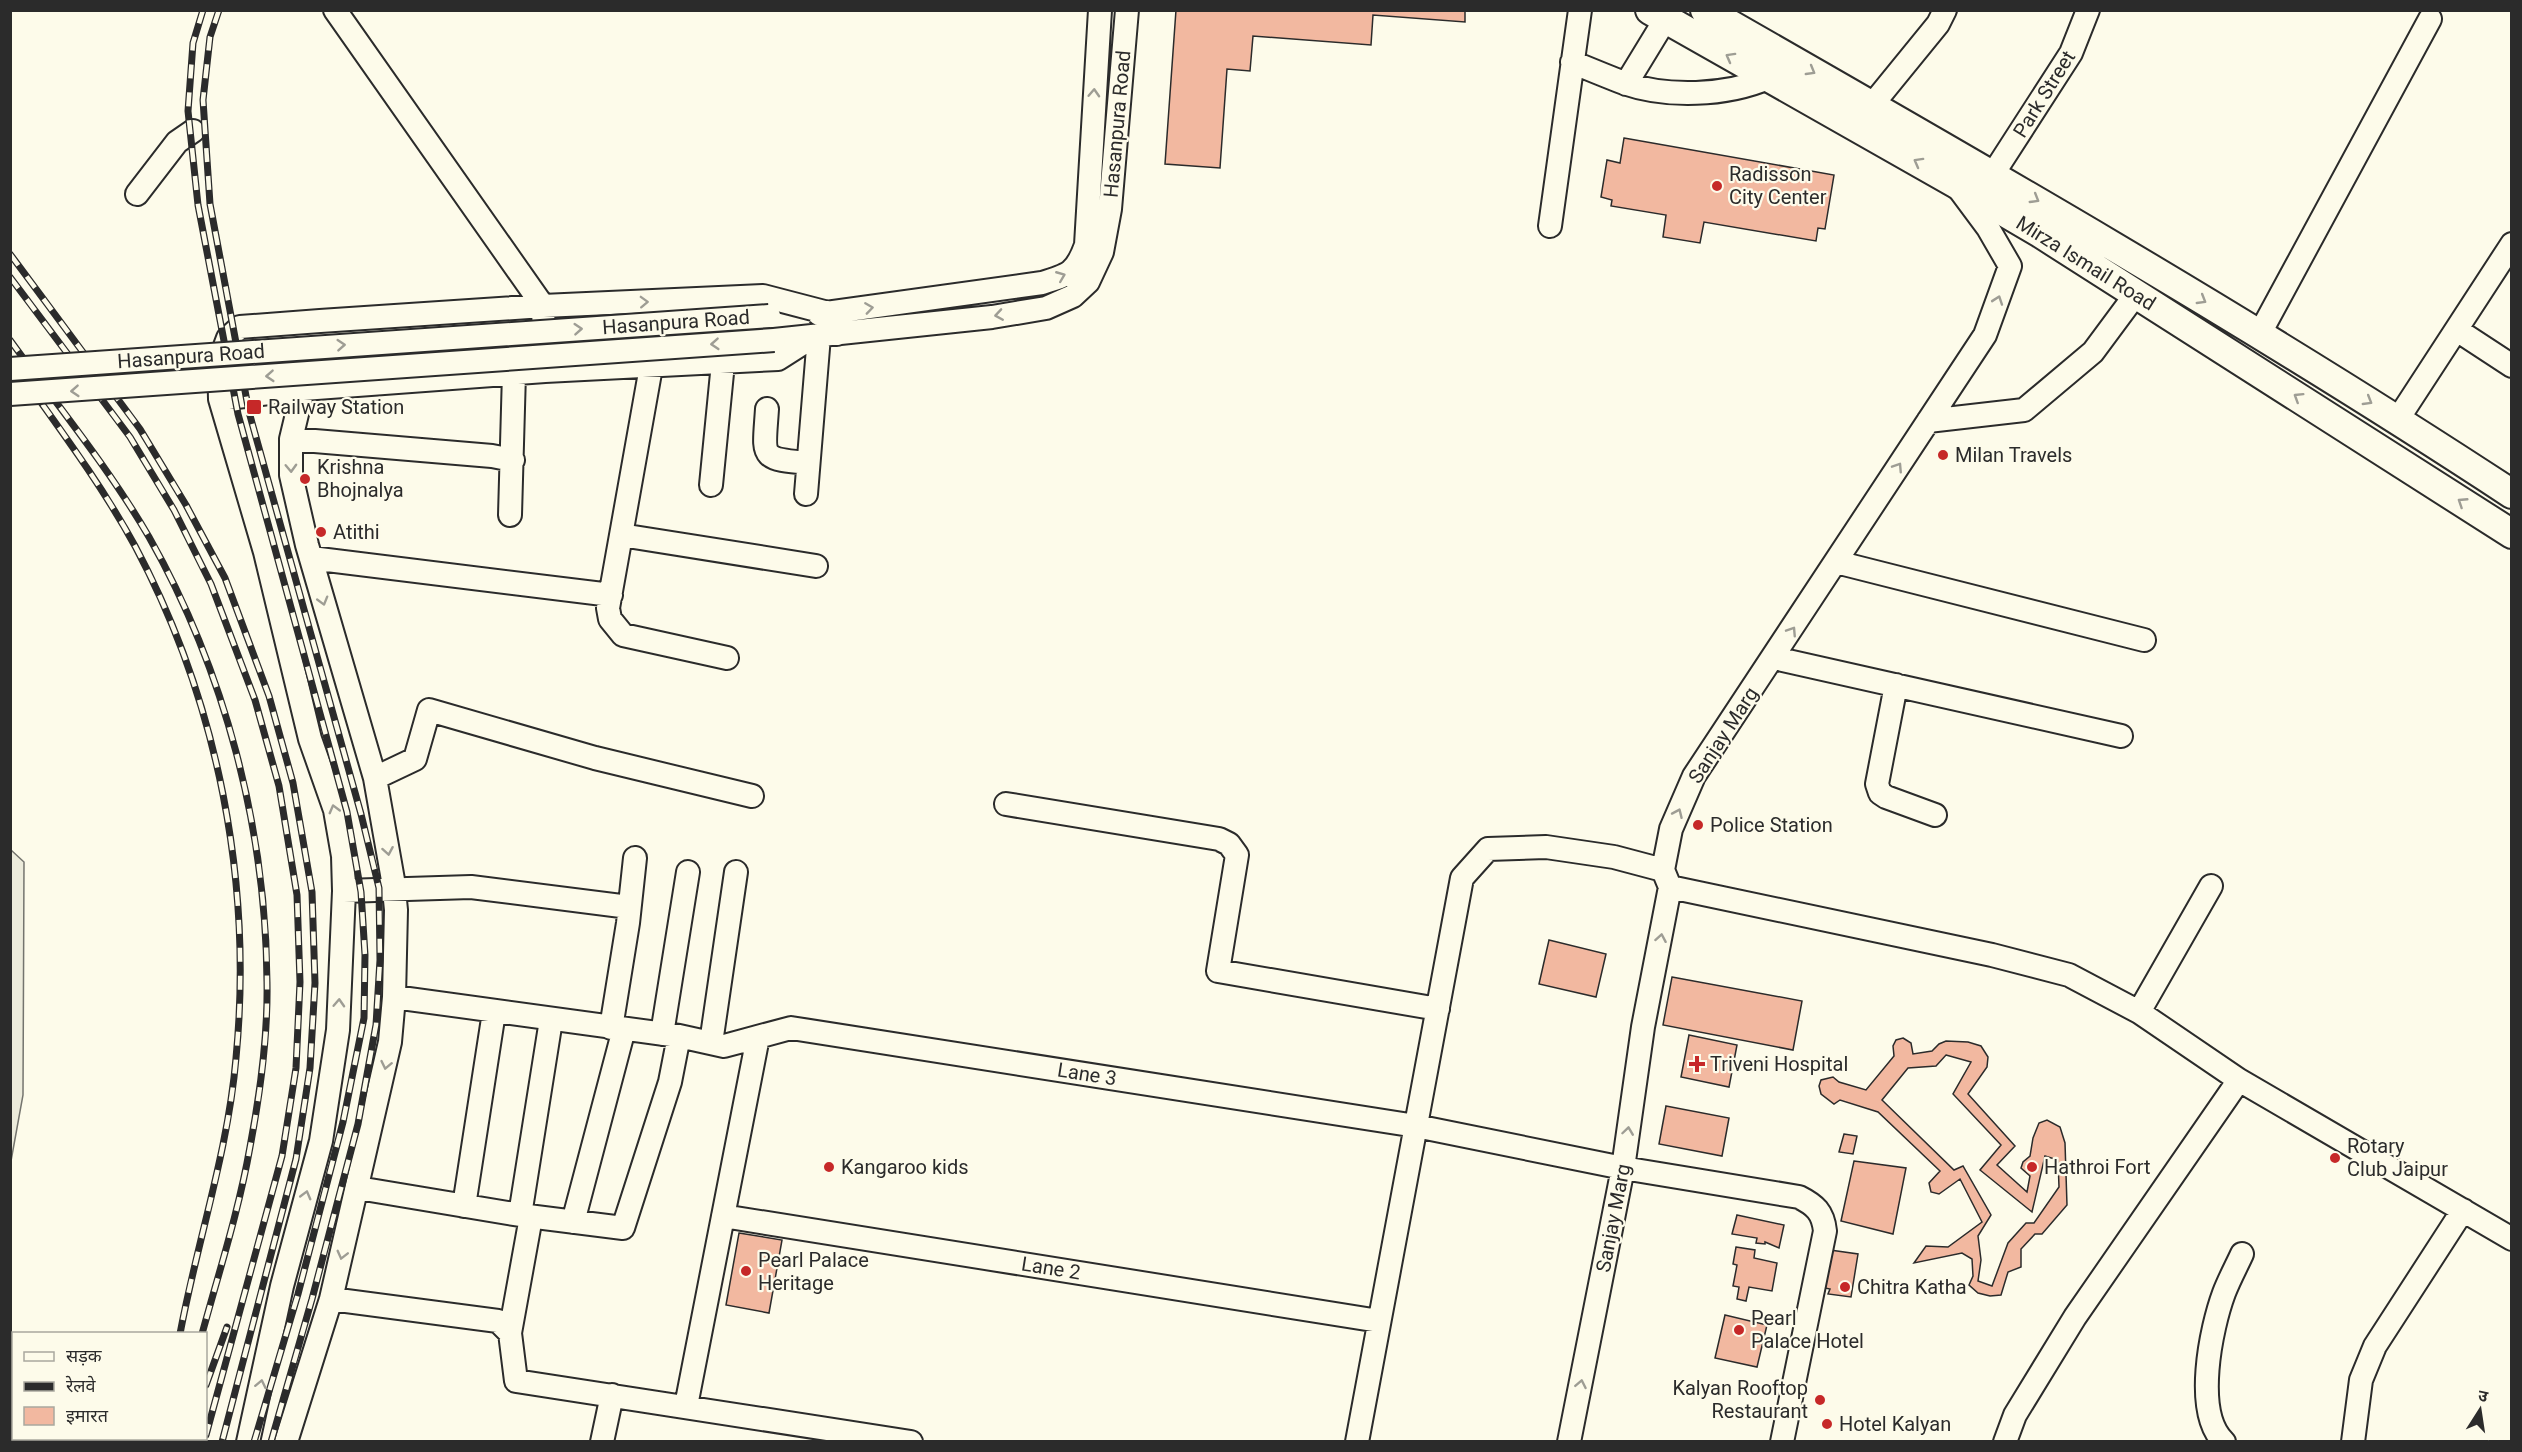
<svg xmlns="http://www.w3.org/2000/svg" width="2522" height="1452" viewBox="0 0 2522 1452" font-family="Roboto,'Noto Sans Devanagari',sans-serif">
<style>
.green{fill:#ecebdb;stroke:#74746e;stroke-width:1.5}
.building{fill:#f2b8a0;stroke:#2b2b2b;stroke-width:1.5;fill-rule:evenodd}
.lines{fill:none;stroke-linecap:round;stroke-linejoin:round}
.minor-casing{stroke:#2b2b2b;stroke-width:26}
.major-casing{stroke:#2b2b2b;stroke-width:32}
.minor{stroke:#fdfbea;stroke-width:22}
.major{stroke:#fdfbea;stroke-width:28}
.rail-casing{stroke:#2b2b2b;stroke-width:7}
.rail{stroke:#fdfbea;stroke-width:4.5;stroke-dasharray:14;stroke-linecap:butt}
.minor-bridge-casing{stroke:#2b2b2b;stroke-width:26;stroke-linecap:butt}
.minor-bridge{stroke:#fdfbea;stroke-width:22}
.oneway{stroke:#9e9d94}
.poi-dot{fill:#c62828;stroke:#fdfbea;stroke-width:2}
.labels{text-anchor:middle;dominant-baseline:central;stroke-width:4.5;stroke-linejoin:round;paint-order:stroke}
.street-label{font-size:20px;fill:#2b2b2b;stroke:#fdfbea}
.poi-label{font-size:20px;fill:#2b2b2b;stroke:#fdfbea;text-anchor:start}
</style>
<rect width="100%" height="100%" fill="#fdfbea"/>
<path class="green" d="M11 850 24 862 23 1095 11 1161Z"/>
<path class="building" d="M1176 10H1465V22L1373 15 1371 45 1253 36 1250 71 1227 69 1220 168 1165 164Z
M1624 138 1834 175 1825 229 1818 228 1816 241 1704 222 1700 243 1663 237 1666 215 1611 206 1612 200 1601 197 1607 160 1620 163Z
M1549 940 1606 954 1596 997 1539 984Z
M1672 977 1802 1001 1793 1050 1663 1025Z
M1689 1035 1737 1045 1729 1087 1681 1077Z
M1903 1038 1911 1043 1913 1054 1932 1051 1939 1044 1946 1041 1968 1042 1981 1046 1988 1057 1987 1067 1968 1094 2015 1146 1997 1165 2027 1192 2030 1176 2021 1168 2023 1162 2030 1156 2033 1138 2039 1123 2047 1120 2060 1127 2065 1143 2067 1205 2042 1234H2035L2021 1249V1267L2008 1272 2001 1295 1990 1296 1978 1293 1969 1285 1973 1276 1972 1259 1962 1253 1914 1263 1926 1246 1948 1247 1982 1222 1960 1179 1939 1194 1931 1192 1929 1183 1940 1171 1878 1112 1840 1100 1834 1104 1821 1094 1819 1086 1821 1080 1833 1077 1839 1082 1866 1090 1894 1056 1893 1046 1896 1040ZM1946 1055 1971 1062 1953 1094 2001 1145 1980 1170 2032 1212 2045 1156 2058 1160 2059 1187 2034 1223H2026L2008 1243 1992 1286 1978 1281 1981 1260 1978 1236 1991 1215 1963 1166 1954 1170 1882 1100 1908 1068 1936 1066Z
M1666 1106 1729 1118 1722 1156 1659 1144Z
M1844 1134 1857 1136 1853 1154 1839 1152Z
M1854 1161 1906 1168 1893 1234 1841 1221Z
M1737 1215 1784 1225 1779 1248 1765 1242V1244L1756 1243 1757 1238 1732 1234Z
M739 1233 782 1240 769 1313 726 1305Z
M1736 1247 1755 1250 1754 1258 1777 1263 1772 1291 1749 1287 1746 1301 1737 1299 1739 1287 1733 1286 1737 1265 1733 1264Z
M1830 1250 1858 1254 1851 1297 1828 1294 1830 1289 1820 1287Z
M1725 1315 1767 1325 1757 1367 1715 1358Z"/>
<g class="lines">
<defs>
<path id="minor" d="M335 10 543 306 545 371
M1572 62C1589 69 1606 76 1624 83 1667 98 1726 96 1768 78
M1626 84 1665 20
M1872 105 1938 24 1945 10
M1993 174 2071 53 2088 10
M137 194 177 142 193 131
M1550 226 1580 10
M819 314 1042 283C1069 275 1076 273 1086 245L1100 10
M2457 330 2512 366
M2259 335 2430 19
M774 340 992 317 1046 308 1073 296 1088 282 1102 252 1110 209 1127 10
M651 367 608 608 610 619 623 635 727 658
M220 399 303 389 545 371 778 359 811 338
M767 409C764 457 758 459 808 463
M2398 419 2512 244
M1928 421 2024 410 2093 352 2136 294
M291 439 492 456 513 460
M711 485 723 363
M806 494 819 336
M510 515 514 373
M621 535 816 566
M311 558 611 595
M1836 562 2144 640
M1774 658 2121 736
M1896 685 1877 784 1880 793 1886 797 1935 815
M375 778 415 759 429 710 595 758 752 796
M1006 804 1219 839 1229 844 1237 855 1218 971 1438 1009
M1670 887 1992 955 2069 975 2139 1012 2239 1080 2512 1239
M344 891 471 887 629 907
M394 997 679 1036 724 1046 791 1028 1416 1126 1623 1168 1799 1197C1815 1205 1823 1212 1825 1231L1782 1442
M2139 1012 2211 886
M611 1028 628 923 635 858
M662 1034 688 872
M711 1043 736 872
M358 1188 520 1215 623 1228 670 1082 679 1036
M464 1206 494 1012
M520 1215 551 1020
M723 1216 1379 1321
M573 1222 624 1029
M331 1299 498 1321 510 1333 516 1381 911 1442
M510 1333 531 1217
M686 1406 758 1037
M248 1442 282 1286 321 1141 338 1030 344 891 343 856 335 810 310 739 265 552 220 399 219 362 228 338 240 327 320 321 543 306 763 296 832 314 837 334
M286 1442 331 1299 390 1042 394 997 396 910 393 880 375 778 307 545 291 475V439L303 389
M602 1442 612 1395
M1357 1442 1462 878 1488 849 1546 847 1614 857 1663 870
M1569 1442 1623 1168 1643 1027 1670 887 1663 870 1671 829 1694 776 1985 335 2010 266 1988 228 1959 189
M2005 1442 2015 1415 2075 1317 2239 1080
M2224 1442C2193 1413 2211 1328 2224 1293 2229 1280 2236 1267 2242 1254
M2353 1442 2361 1380 2375 1346 2463 1210"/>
<path id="major" d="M1650 10 1955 183 2040 233 2512 534
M1705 10C1978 166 2250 322 2512 494"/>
</defs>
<use href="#minor" class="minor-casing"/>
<use href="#major" class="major-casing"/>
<use href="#minor" class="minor"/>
<use href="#major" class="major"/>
<defs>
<path id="rail" d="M203 10 193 43 188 111 198 205 238 414 347 812 361 892 365 955 364 1018 343 1122 298 1294 254 1442
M219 10 210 37 203 100 210 204 249 412 361 814 379 888 380 960 376 1025 358 1124 312 1299 271 1442
M10 254 140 429 186 505 225 578 269 696 293 783 312 892 315 983 310 1068 296 1159 222 1442
M10 277 130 437 174 510 211 584 255 700 279 786 297 895 300 982 296 1068 282 1156 206 1435
M10 340C57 405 109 468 149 537 225 671 266 829 267 982 268 1037 260 1094 250 1147 239 1210 219 1272 202 1334
M10 359C53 420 99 480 135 546 218 702 253 882 236 1058 228 1152 197 1242 180 1334
M206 1385 227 1327
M157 1442V1438
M173 1442V1438
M184 1442 185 1438"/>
</defs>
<use href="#rail" class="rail-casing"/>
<use href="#rail" class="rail"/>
<defs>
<path id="minor-bridge" d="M10 369 769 316
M10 394 774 340"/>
</defs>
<use href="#minor-bridge" class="minor-bridge-casing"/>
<use href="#minor-bridge" class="minor-bridge"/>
</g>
<defs><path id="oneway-chevron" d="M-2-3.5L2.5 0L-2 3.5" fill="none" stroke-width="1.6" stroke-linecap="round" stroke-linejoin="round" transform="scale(1.5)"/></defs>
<g class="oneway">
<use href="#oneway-chevron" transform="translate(1730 57) rotate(-151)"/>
<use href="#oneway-chevron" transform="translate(1811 71) rotate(30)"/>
<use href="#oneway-chevron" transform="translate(1094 93) rotate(-87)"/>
<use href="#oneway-chevron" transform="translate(1918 162) rotate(-151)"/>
<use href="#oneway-chevron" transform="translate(2035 199) rotate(31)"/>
<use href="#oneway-chevron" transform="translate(1061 276) rotate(-22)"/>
<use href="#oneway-chevron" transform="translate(1998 300) rotate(-71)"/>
<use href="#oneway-chevron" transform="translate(2202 300) rotate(31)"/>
<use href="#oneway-chevron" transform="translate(644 302) rotate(-2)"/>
<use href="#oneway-chevron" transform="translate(869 308) rotate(-8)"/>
<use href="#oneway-chevron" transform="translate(999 315) rotate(171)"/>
<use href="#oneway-chevron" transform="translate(578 329) rotate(-4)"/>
<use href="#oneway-chevron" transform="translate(715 344) rotate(176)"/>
<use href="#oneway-chevron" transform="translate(341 345) rotate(-4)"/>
<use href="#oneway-chevron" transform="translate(270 376) rotate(176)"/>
<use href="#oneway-chevron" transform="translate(75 391) rotate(176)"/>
<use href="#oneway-chevron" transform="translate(2298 397) rotate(-148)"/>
<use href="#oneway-chevron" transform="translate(2368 401) rotate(31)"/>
<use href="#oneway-chevron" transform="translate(1898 467) rotate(-57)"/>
<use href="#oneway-chevron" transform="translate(291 468) rotate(88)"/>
<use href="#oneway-chevron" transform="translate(2462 502) rotate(-147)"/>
<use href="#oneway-chevron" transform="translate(323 601) rotate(74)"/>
<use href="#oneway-chevron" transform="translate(1792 631) rotate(-57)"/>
<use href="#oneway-chevron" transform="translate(334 809) rotate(-105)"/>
<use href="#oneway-chevron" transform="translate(1678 813) rotate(-66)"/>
<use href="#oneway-chevron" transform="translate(388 851) rotate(80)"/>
<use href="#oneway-chevron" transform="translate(1661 938) rotate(-80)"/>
<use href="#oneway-chevron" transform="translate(339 1003) rotate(-87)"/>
<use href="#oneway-chevron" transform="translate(386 1065) rotate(102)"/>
<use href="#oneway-chevron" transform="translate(1628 1131) rotate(-82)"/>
<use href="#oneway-chevron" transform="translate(306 1195) rotate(-75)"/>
<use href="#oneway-chevron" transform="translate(342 1255) rotate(104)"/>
<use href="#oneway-chevron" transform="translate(261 1384) rotate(-78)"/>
<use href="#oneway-chevron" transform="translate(1581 1384) rotate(-79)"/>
</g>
<g class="poi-dot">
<circle cx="1717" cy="186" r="6"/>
<rect x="246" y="399" width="16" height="16" rx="3"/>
<circle cx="1943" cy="455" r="6"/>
<circle cx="305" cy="479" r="6"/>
<circle cx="321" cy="532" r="6"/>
<circle cx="1698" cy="825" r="6"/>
<path d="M1694 1055h6v6h6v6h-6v6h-6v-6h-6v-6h6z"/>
<circle cx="2335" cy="1158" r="6"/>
<circle cx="829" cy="1167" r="6"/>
<circle cx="2032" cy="1167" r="6"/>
<circle cx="746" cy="1271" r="6"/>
<circle cx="1845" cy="1287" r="6"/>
<circle cx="1739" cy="1330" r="6"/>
<circle cx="1820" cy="1400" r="6"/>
<circle cx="1827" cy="1424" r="6"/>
</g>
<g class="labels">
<g class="street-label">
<text transform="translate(2044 94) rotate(-58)">Park Street</text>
<text transform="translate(1117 124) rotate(-85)">Hasanpura Road</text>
<text transform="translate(2086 263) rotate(32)">Mirza Ismail Road</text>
<text transform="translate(676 322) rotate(-4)">Hasanpura Road</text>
<text transform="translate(191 356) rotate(-4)">Hasanpura Road</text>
<text transform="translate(1723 735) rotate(-57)">Sanjay Marg</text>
<text transform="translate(1087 1074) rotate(9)">Lane 3</text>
<text transform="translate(1613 1218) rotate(-79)">Sanjay Marg</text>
<text transform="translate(1051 1268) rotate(9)">Lane 2</text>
</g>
<g class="poi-label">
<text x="1729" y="174">Radisson<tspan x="1729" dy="23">City Center</tspan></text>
<text x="268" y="407">Railway Station</text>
<text x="1955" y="455">Milan Travels</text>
<text x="317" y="467">Krishna<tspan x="317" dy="23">Bhojnalya</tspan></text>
<text x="333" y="532">Atithi</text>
<text x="1710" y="825">Police Station</text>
<text x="1710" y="1064">Triveni Hospital</text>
<text x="2347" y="1146">Rotary<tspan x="2347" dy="23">Club Jaipur</tspan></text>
<text x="841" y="1167">Kangaroo kids</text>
<text x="2044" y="1167">Hathroi Fort</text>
<text x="758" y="1260">Pearl Palace<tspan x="758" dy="23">Heritage</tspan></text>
<text x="1857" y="1287">Chitra Katha</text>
<text x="1751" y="1318">Pearl<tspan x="1751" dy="23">Palace Hotel</tspan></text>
<text x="1808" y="1388" text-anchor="end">Kalyan Rooftop<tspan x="1808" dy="23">Restaurant</tspan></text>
<text x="1839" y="1424">Hotel Kalyan</text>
</g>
</g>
<rect width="2522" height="1452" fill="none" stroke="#2b2b2b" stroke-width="24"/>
<rect x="12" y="1332" width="195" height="108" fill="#fdfbea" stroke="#a9a89e" stroke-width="1.5"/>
<rect x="24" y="1352" width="30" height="9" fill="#fdfbea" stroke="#a9a89e" stroke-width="1.5"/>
<text x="66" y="1362" font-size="18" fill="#2b2b2b">सड़क</text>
<rect x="24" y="1382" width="30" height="9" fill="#2b2b2b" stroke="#a9a89e" stroke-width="1.5"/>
<text x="66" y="1392" font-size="18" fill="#2b2b2b">रेलवे</text>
<rect x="24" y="1407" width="30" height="18" fill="#f2b8a0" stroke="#a9a89e" stroke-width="1.5"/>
<text x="66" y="1422" font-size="18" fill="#2b2b2b">इमारत</text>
<g transform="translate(2480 1410) rotate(12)" stroke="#fdfbea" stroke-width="4.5" paint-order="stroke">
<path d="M0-4.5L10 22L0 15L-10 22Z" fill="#2b2b2b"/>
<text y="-9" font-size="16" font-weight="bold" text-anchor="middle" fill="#2b2b2b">उ</text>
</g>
</svg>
